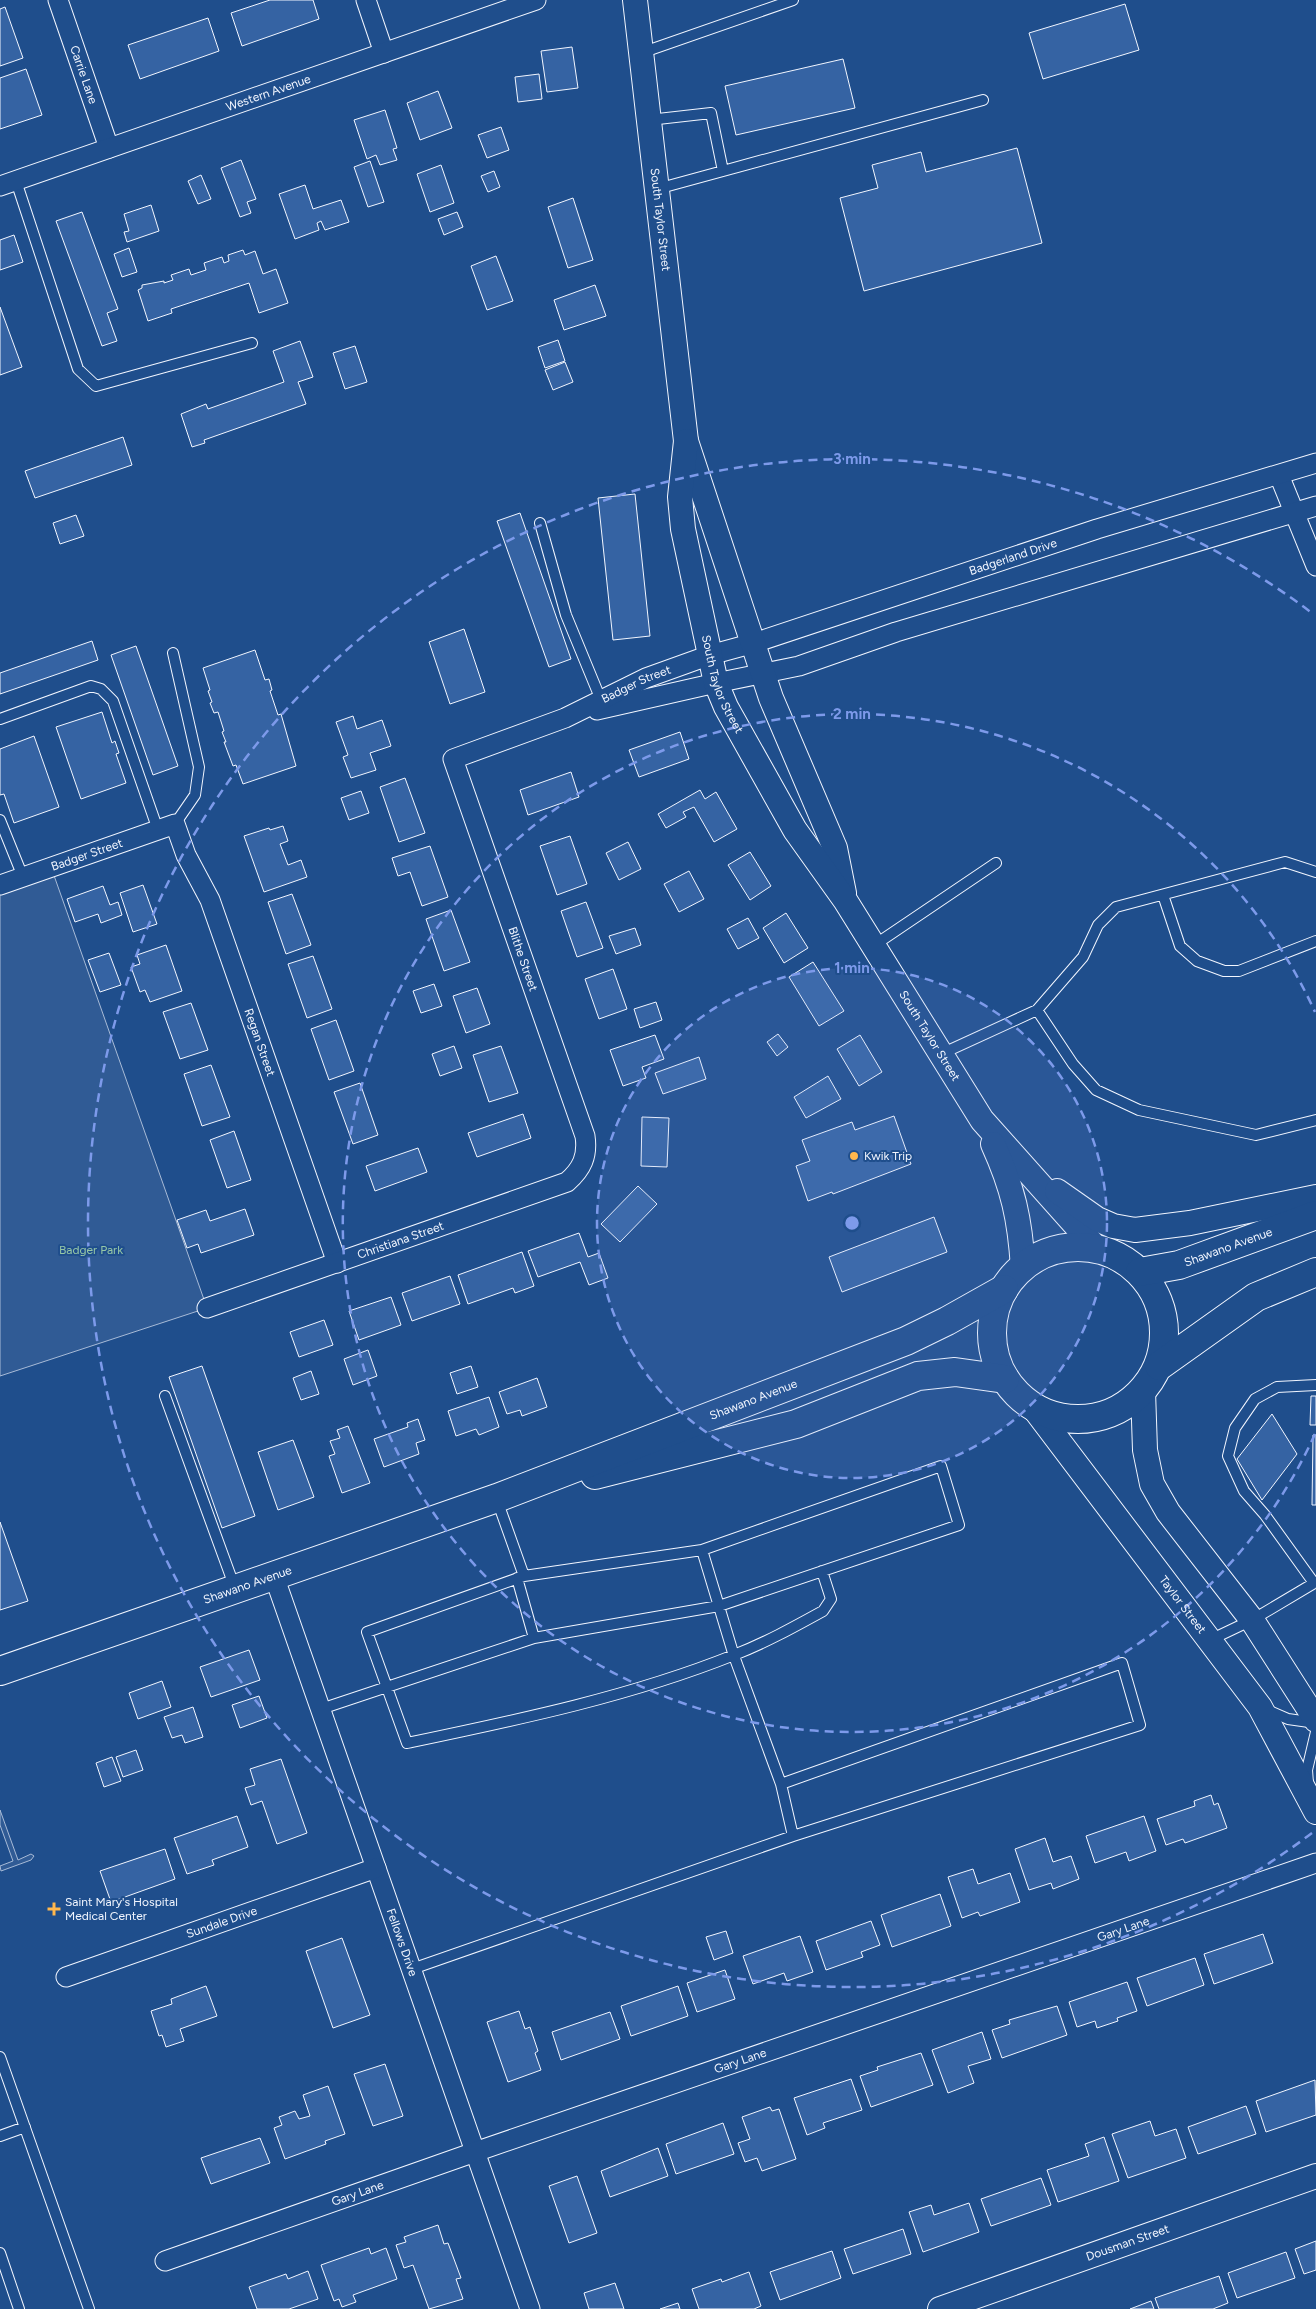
<svg xmlns="http://www.w3.org/2000/svg" width="1316" height="2309" viewBox="0 0 1316 2309" font-family="Figtree,sans-serif">
<style>
.green{fill:#305b95;stroke:#a8bbd7}
.building{fill:#3563a3;stroke:#f2f6ff}
.lines{fill:none;stroke-linecap:round;stroke-linejoin:round}
.service-casing{stroke:#f2f6ff;stroke-width:12}
.minor-casing{stroke:#f2f6ff;stroke-width:21}
.tertiary-casing{stroke:#f2f6ff;stroke-width:26}
.primary-casing{stroke:#f2f6ff;stroke-width:30}
.service{stroke:#1f4e8c;stroke-width:10}
.minor{stroke:#1f4e8c;stroke-width:19}
.tertiary{stroke:#1f4e8c;stroke-width:24}
.primary{stroke:#1f4e8c;stroke-width:28}
.ring{fill:none;stroke:#7d9aea;stroke-width:2.5;stroke-dasharray:9 6}
.poi-dot{fill:#ffb74d;stroke:#1f4e8c;stroke-width:2}
.labels{text-anchor:middle;dominant-baseline:central;stroke-width:4;stroke-linejoin:round;paint-order:stroke}
.street-label{font-size:12px;fill:#f2f6ff;stroke:#1f4e8c}
.poi-label{font-size:12px;fill:#f2f6ff;stroke:#1f4e8c;text-anchor:start}
.park-label{font-size:12px;fill:#97c8a6;stroke:#1f4e8c}
.centre{fill:#7d9aea;stroke:#1f4e8c;stroke-width:2.5}
.ring-label{font-size:15px;text-anchor:middle;font-weight:bold;fill:#7d9aea;stroke:#1f4e8c;stroke-width:4;stroke-linejoin:round;paint-order:stroke}
</style>
<rect width="100%" height="100%" fill="#1f4e8c"/>
<path class="green" d="M51 867 207 1308 0 1376V885Z
M0 1810 18 1860 31 1854 34 1856 31 1860 1 1871 0 1866 13 1861 0 1825Z"/>
<path class="building" d="M270 0H313L319 19 242 46 231 13Z
M1125 4 1139 50 1043 79 1029 33Z
M5 7 23 58 0 66V9Z
M208 18 219 51 140 79 128 45Z
M572 47 578 88 547 92 541 51Z
M843 59 855 108 736 135 725 86Z
M26 69 42 115 0 129V78Z
M539 74 542 99 518 102 515 77Z
M438 91 452 128 420 140 407 103Z
M385 110 397 148 393 149 397 160 380 165 376 155 367 159 354 120Z
M501 127 509 150 487 158 478 135Z
M1017 148 1042 243 864 291 840 198 878 188 872 165 921 152 926 172Z
M241 160 256 199 247 202 251 213 240 217 221 168Z
M370 161 384 202 368 207 354 167Z
M441 165 454 203 430 212 417 174Z
M494 171 500 187 488 192 481 176Z
M201 175 211 199 198 204 188 181Z
M305 185 313 209 341 200 349 222 325 230 321 221 317 223 319 230 295 239 279 194Z
M573 198 593 260 568 268 548 207Z
M151 205 159 231 127 242 124 232 129 231 124 214Z
M82 212 118 309 107 313 117 341 102 346 56 221Z
M457 212 463 227 444 235 438 219Z
M14 235 23 262 0 270V240Z
M129 248 137 272 122 277 114 254Z
M243 250 245 255 255 251 263 274 276 269 288 303 259 313 249 283 171 309 172 313 148 321 138 290 142 288V285L164 281V283L173 280 171 275 189 269 191 275 206 270 204 263 222 257 224 263 229 261 228 255Z
M496 256 513 301 487 310 471 266Z
M595 285 606 316 564 330 554 300Z
M0 307 22 367 0 375Z
M558 340 565 361 545 368 538 347Z
M300 341 313 377 298 382 306 404 204 440 205 443 192 447 181 414 206 404 208 409 284 382 273 351Z
M355 346 367 382 345 389 333 353Z
M565 362 573 382 553 390 545 370Z
M123 437 132 465 35 498 25 471Z
M635 494 650 636 613 640 598 498Z
M520 513 571 659 549 667 497 521Z
M76 515 84 536 60 544 53 523Z
M464 629 485 692 450 704 429 642Z
M92 641 98 660 0 694V673Z
M136 646 178 766 153 775 111 655Z
M255 650 265 680 269 679 272 690 270 691 278 715 281 714 296 766 243 784 236 765 233 766 224 742H226L222 732 224 731 218 712 214 713 210 703 212 702 208 691 210 690 203 668Z
M102 712 112 743 115 741 119 753 116 754 126 783 81 799 56 727Z
M353 716 357 729 382 720 391 746 370 753 376 770 351 778 343 757 348 755 336 722Z
M680 732 689 759 639 777 629 750Z
M34 736 59 807 14 823 4 794 0 795V749Z
M571 772 579 797 528 815 520 790Z
M405 778 425 833 399 842 380 787Z
M700 790 705 799 716 792 737 829 714 842 694 807 683 812 686 817 666 828 658 814Z
M361 791 369 813 349 820 341 798Z
M283 826 288 841 280 844 288 865 301 860 307 877 264 892 244 836 269 828 270 830Z
M570 836 587 884 557 895 540 846Z
M628 842 641 869 619 880 606 853Z
M430 846 448 897 422 906 410 872 398 876 392 858Z
M750 852 771 886 750 900 728 865Z
M689 871 704 899 679 912 664 884Z
M143 885 157 924 133 932 120 893Z
M103 886 110 905 118 902 122 915 101 923 98 914 75 922 67 899Z
M292 894 311 945 286 954 268 902Z
M586 902 603 948 577 957 561 911Z
M451 910 470 962 444 971 426 919Z
M786 913 808 948 784 963 763 928Z
M748 918 759 938 738 949 727 929Z
M635 928 641 945 616 954 609 936Z
M166 945 182 991 150 1002 145 990 140 992 131 967 140 964 137 955Z
M109 953 121 985 100 992 88 960Z
M313 956 332 1009 307 1018 288 964Z
M813 962 844 1011 819 1026 789 977Z
M613 969 627 1009 599 1019 585 979Z
M434 984 442 1006 421 1013 413 991Z
M477 988 490 1024 466 1033 453 996Z
M656 1002 662 1020 640 1028 634 1009Z
M191 1003 208 1050 180 1059 163 1012Z
M336 1020 354 1071 329 1080 311 1029Z
M778 1034 788 1047 777 1056 767 1042Z
M655 1035 664 1059 642 1067 646 1078 623 1086 610 1050Z
M860 1035 882 1072 859 1086 837 1049Z
M454 1046 462 1068 440 1076 432 1054Z
M501 1046 518 1093 489 1102 473 1055Z
M699 1057 706 1079 663 1094 655 1073Z
M211 1065 230 1117 202 1126 184 1074Z
M828 1076 841 1099 806 1118 794 1097Z
M360 1083 378 1135 353 1144 334 1092Z
M523 1114 531 1138 477 1157 468 1133Z
M894 1116 911 1164 833 1194 832 1192 808 1201 796 1166 810 1161 802 1140 852 1122 855 1130Z
M642 1117 669 1118 667 1167 641 1166Z
M234 1131 251 1180 227 1188 210 1140Z
M418 1148 427 1172 375 1191 366 1166Z
M638 1186 657 1204 620 1242 601 1224Z
M245 1209 254 1235 201 1253 198 1244 187 1248 177 1220 206 1210 210 1221Z
M934 1217 947 1252 842 1292 829 1257Z
M579 1233 588 1257 599 1253 608 1278 589 1285 580 1262 538 1277 528 1251Z
M522 1252 534 1286 515 1293 513 1288 468 1304 458 1275Z
M450 1276 460 1304 412 1321 402 1293Z
M391 1297 401 1325 359 1340 349 1311Z
M324 1320 333 1345 299 1357 290 1332Z
M368 1350 377 1376 353 1385 344 1359Z
M202 1366 255 1516 222 1528 169 1377Z
M471 1366 478 1387 457 1394 450 1373Z
M311 1371 319 1394 301 1400 293 1378Z
M537 1378 547 1407 522 1416 520 1410 507 1414 499 1392Z
M1311 1396H1316V1425H1310Z
M489 1397 499 1427 479 1435 476 1429 456 1436 448 1411Z
M1272 1414 1297 1454 1262 1500 1237 1459Z
M418 1419 425 1440 416 1443 419 1454 384 1467 374 1439 408 1427 407 1423Z
M348 1426 370 1483 342 1493 329 1456 335 1454 330 1441 340 1438 337 1430Z
M1313 1435H1316V1505H1312Z
M293 1440 314 1497 278 1510 258 1452Z
M0 1522 28 1601 0 1610Z
M249 1650 260 1680 211 1697 200 1667Z
M162 1681 171 1707 138 1719 129 1693Z
M259 1696 267 1718 240 1728 232 1705Z
M193 1707 203 1737 185 1743 182 1735 172 1738 164 1717Z
M136 1750 143 1770 123 1777 116 1757Z
M112 1757 121 1781 104 1787 96 1763Z
M281 1759 307 1833 277 1844 262 1801 251 1805 245 1788 255 1785 250 1769Z
M1211 1795 1214 1805 1218 1803 1227 1828 1185 1843 1183 1839 1166 1845 1157 1819 1195 1806 1194 1801Z
M237 1816 248 1847 212 1860 214 1865 187 1874 174 1838Z
M1144 1816 1156 1851 1129 1861 1126 1852 1095 1863 1086 1836Z
M1045 1838 1053 1862 1071 1856 1079 1879 1053 1889 1051 1883 1029 1890 1015 1849Z
M165 1849 175 1879 111 1902 100 1871Z
M973 1869 978 1884 1010 1873 1020 1902 980 1916 978 1912 962 1918 948 1877Z
M940 1894 951 1926 892 1947 881 1915Z
M871 1921 880 1945 861 1952 863 1957 826 1970 816 1941Z
M726 1931 733 1953 714 1960 706 1937Z
M1263 1934 1273 1963 1214 1984 1204 1954Z
M800 1936 813 1972 787 1981 784 1973 753 1984 743 1956Z
M342 1938 370 2015 333 2028 306 1951Z
M1195 1958 1204 1985 1147 2006 1137 1978Z
M725 1970 735 1999 697 2012 687 1983Z
M1127 1982 1137 2011 1117 2018 1118 2021 1097 2028 1095 2021 1077 2027 1069 2002Z
M206 1986 217 2016 180 2029 184 2041 166 2047 162 2035 159 2036 151 2011 172 2004 171 1999Z
M678 1986 688 2016 631 2036 621 2006Z
M1057 2006 1067 2035 1002 2058 992 2030 1010 2024 1009 2020Z
M519 2011 525 2029 530 2027 538 2051 535 2053 541 2070 508 2082 487 2022Z
M610 2012 620 2039 561 2060 552 2032Z
M982 2032 991 2059 968 2066 974 2083 948 2093 932 2050Z
M921 2053 933 2085 871 2107 860 2076 878 2070 877 2067Z
M385 2064 403 2116 373 2126 354 2074Z
M851 2079 862 2110 823 2123 825 2128 807 2135 794 2098Z
M1315 2080 1316 2115 1266 2132 1256 2101Z
M328 2086 345 2134 325 2141 326 2144 285 2159 274 2128 282 2125 279 2117 295 2111 299 2119 310 2116 303 2095Z
M1246 2106 1256 2134 1198 2154 1188 2127Z
M770 2107 772 2111 779 2109 796 2159 762 2171 757 2158 745 2162 738 2143 750 2139 742 2117Z
M1150 2121 1155 2136 1176 2129 1186 2158 1128 2178 1112 2134Z
M723 2123 734 2154 676 2174 666 2144Z
M1104 2137 1119 2181 1058 2202 1047 2170 1089 2156 1085 2144Z
M260 2138 270 2163 211 2184 201 2158Z
M658 2148 668 2176 610 2197 601 2171Z
M577 2176 597 2233 569 2243 549 2186Z
M1041 2178 1051 2205 991 2226 981 2199Z
M969 2203 979 2232 923 2252 909 2212 931 2205 934 2215Z
M438 2225 444 2244 448 2243 461 2278 456 2279 463 2299 429 2309 413 2265 404 2268 396 2245 406 2242 404 2237Z
M903 2229 911 2254 853 2274 844 2249Z
M1316 2241V2270L1304 2274 1295 2249Z
M369 2248 371 2254 386 2248 397 2279 353 2295 356 2302 342 2307 339 2299 334 2301 321 2265Z
M832 2251 841 2278 780 2300 770 2272Z
M1286 2252 1295 2278 1237 2298 1228 2273Z
M308 2271 318 2299 289 2309H257L249 2287 286 2274 288 2279Z
M749 2272 761 2306 754 2309H699L692 2289 721 2279 722 2282Z
M1219 2276 1228 2303 1213 2309H1159L1155 2298Z
M615 2283 624 2309H589L584 2293Z
M1151 2301 1154 2309H1130Z
M678 2303 680 2309H660Z"/>
<g class="lines">
<defs>
<path id="service" d="M641 53 793 0
M649 120 711 113 723 171 657 189
M723 171 983 100
M16 181 78 369 96 386 252 343
M540 523 566 615 601 700
M173 653 199 767 195 795 175 824
M0 719 91 686 101 689 113 701 158 830
M0 820 23 877
M1163 895 1180 946 1197 961 1224 971H1239L1316 941
M873 946 996 863
M1037 1010 1073 1064 1096 1090 1139 1110 1256 1135 1316 1120
M941 1054 1037 1010 1083 957 1098 925 1116 907 1285 862 1316 872
M165 1396 235 1588
M497 1500 524 1576 702 1550 734 1656 781 1784 793 1836 1140 1725 1122 1663 781 1784
M524 1576 367 1632 407 1743C517 1720 629 1697 734 1655 765 1643 794 1627 823 1611L831 1599 822 1571
M517 1578 534 1638
M1314 1583 1265 1515 1244 1491 1228 1456 1235 1428 1255 1399 1277 1387 1316 1385
M1210 1640 1252 1620 1316 1582
M321 1709 534 1638 719 1606 959 1525 941 1466 702 1550
M1265 1709 1288 1719 1316 1723
M1308 1783 1307 1770 1316 1732
M412 1969 793 1836
M0 2057 89 2309
M0 2136 25 2127
M0 2253 19 2309"/>
<g id="minor">
<path id="s1" d="M58 0 109 148"/>
<path d="M366 0 384 53"/>
<path id="s2" d="M0 186 536 0"/>
<path d="M1279 475 1316 566"/>
<path d="M597 710 716 683 799 666 896 632 1316 506"/>
<path id="s3" d="M0 885 175 824 186 855 210 900 337 1263"/>
<path id="s4" d="M207 1308 567 1182C582 1169 588 1156 585 1136L453 759 565 718 646 678 710 655 754 643 1097 529 1316 463"/>
<path id="s5" d="M274 1576 530 2309"/>
<path id="s6" d="M66 1977 376 1868"/>
<path id="s7" d="M165 2261 475 2152 1316 1863"/>
</g>
<g id="tertiary">
<path id="s8" d="M635 0 686 441 771 698 835 848 844 893"/>
<path id="s9" d="M686 441 680 497 683 529 716 683 726 707 795 830 845 900 982 1120 1097 1249"/>
<path d="M993 1144C1013 1188 1020 1219 1023 1268"/>
<path d="M1057 1191 1097 1219 1113 1226 1135 1230 1190 1223 1316 1197"/>
<path d="M1143 1391 1145 1450 1152 1484 1168 1512 1252 1620 1316 1720"/>
<path id="s10" d="M1033 1407 1260 1707 1316 1812"/>
<path id="s11" d="M940 2309 1316 2176"/>
</g>
<g id="primary">
<circle cx="1078" cy="1333" r="86"/>
<path id="s12" d="M1140 1272 1179 1265 1316 1215"/>
<path d="M1159 1366 1256 1297 1316 1272"/>
<path d="M595 1475 796 1424 918 1376 955 1372 1005 1379"/>
<path id="s13" d="M0 1671 497 1498 906 1341 947 1321 1004 1289"/>
</g>
</defs>
<use href="#service" class="service-casing"/>
<use href="#minor" class="minor-casing"/>
<use href="#tertiary" class="tertiary-casing"/>
<use href="#primary" class="primary-casing"/>
<use href="#service" class="service"/>
<use href="#minor" class="minor"/>
<use href="#tertiary" class="tertiary"/>
<use href="#primary" class="primary"/>
</g>
<circle cx="852" cy="1223" r="255" fill="#7d9aea" fill-opacity=".12"/>
<g class="ring">
<circle cx="852" cy="1223" r="255"/>
<path d="M1315 1434A509 509 0 1 1 1315 1012"/>
<path d="M1312 1833A764 764 0 1 1 1312 613"/>
</g>
<g class="poi-dot">
<circle cx="854" cy="1156" r="5"/>
<path d="M51.5 1901.5h5v5h5v5h-5v5h-5v-5h-5v-5h5z"/>
</g>
<g class="labels">
<g class="street-label">
<text stroke="none"><textPath href="#s1" startOffset="79">Carrie Lane</textPath></text>
<text stroke="none"><textPath href="#s2" startOffset="284">Western Avenue</textPath></text>
<text stroke="none"><textPath href="#s8" startOffset="221">South Taylor Street</textPath></text>
<text stroke="none"><textPath href="#s4" startOffset="1429">Badgerland Drive</textPath></text>
<text stroke="none"><textPath href="#s4" startOffset="1031">Badger Street</textPath></text>
<text stroke="none"><textPath href="#s9" startOffset="249">South Taylor Street</textPath></text>
<text stroke="none"><textPath href="#s3" startOffset="92">Badger Street</textPath></text>
<text transform="translate(523 959) rotate(71)">Blithe Street</text>
<text stroke="none"><textPath href="#s9" startOffset="659">South Taylor Street</textPath></text>
<text stroke="none"><textPath href="#s3" startOffset="420">Regan Street</textPath></text>
<text stroke="none"><textPath href="#s4" startOffset="205">Christiana Street</textPath></text>
<text stroke="none"><textPath href="#s12" startOffset="92">Shawano Avenue</textPath></text>
<text stroke="none"><textPath href="#s13" startOffset="801">Shawano Avenue</textPath></text>
<text stroke="none"><textPath href="#s13" startOffset="262">Shawano Avenue</textPath></text>
<text stroke="none"><textPath href="#s10" startOffset="248">Taylor Street</textPath></text>
<text stroke="none"><textPath href="#s6" startOffset="165">Sundale Drive</textPath></text>
<text stroke="none"><textPath href="#s7" startOffset="1014">Gary Lane</textPath></text>
<text stroke="none"><textPath href="#s5" startOffset="388">Fellows Drive</textPath></text>
<text stroke="none"><textPath href="#s7" startOffset="609">Gary Lane</textPath></text>
<text stroke="none"><textPath href="#s7" startOffset="204">Gary Lane</textPath></text>
<text stroke="none"><textPath href="#s11" startOffset="199">Dousman Street</textPath></text>
</g>
<g class="poi-label">
<text x="864" y="1156">Kwik Trip</text>
<text x="65" y="1902">Saint Mary's Hospital<tspan x="65" dy="14">Medical Center</tspan></text>
</g>
<g class="park-label">
<text x="91" y="1250">Badger Park</text>
</g>
</g>
<circle cx="852" cy="1223" r="8" class="centre"/>
<g class="ring-label">
<text x="852" y="464">3 min</text>
<text x="852" y="719">2 min</text>
<text x="852" y="973">1 min</text>
</g>
</svg>
